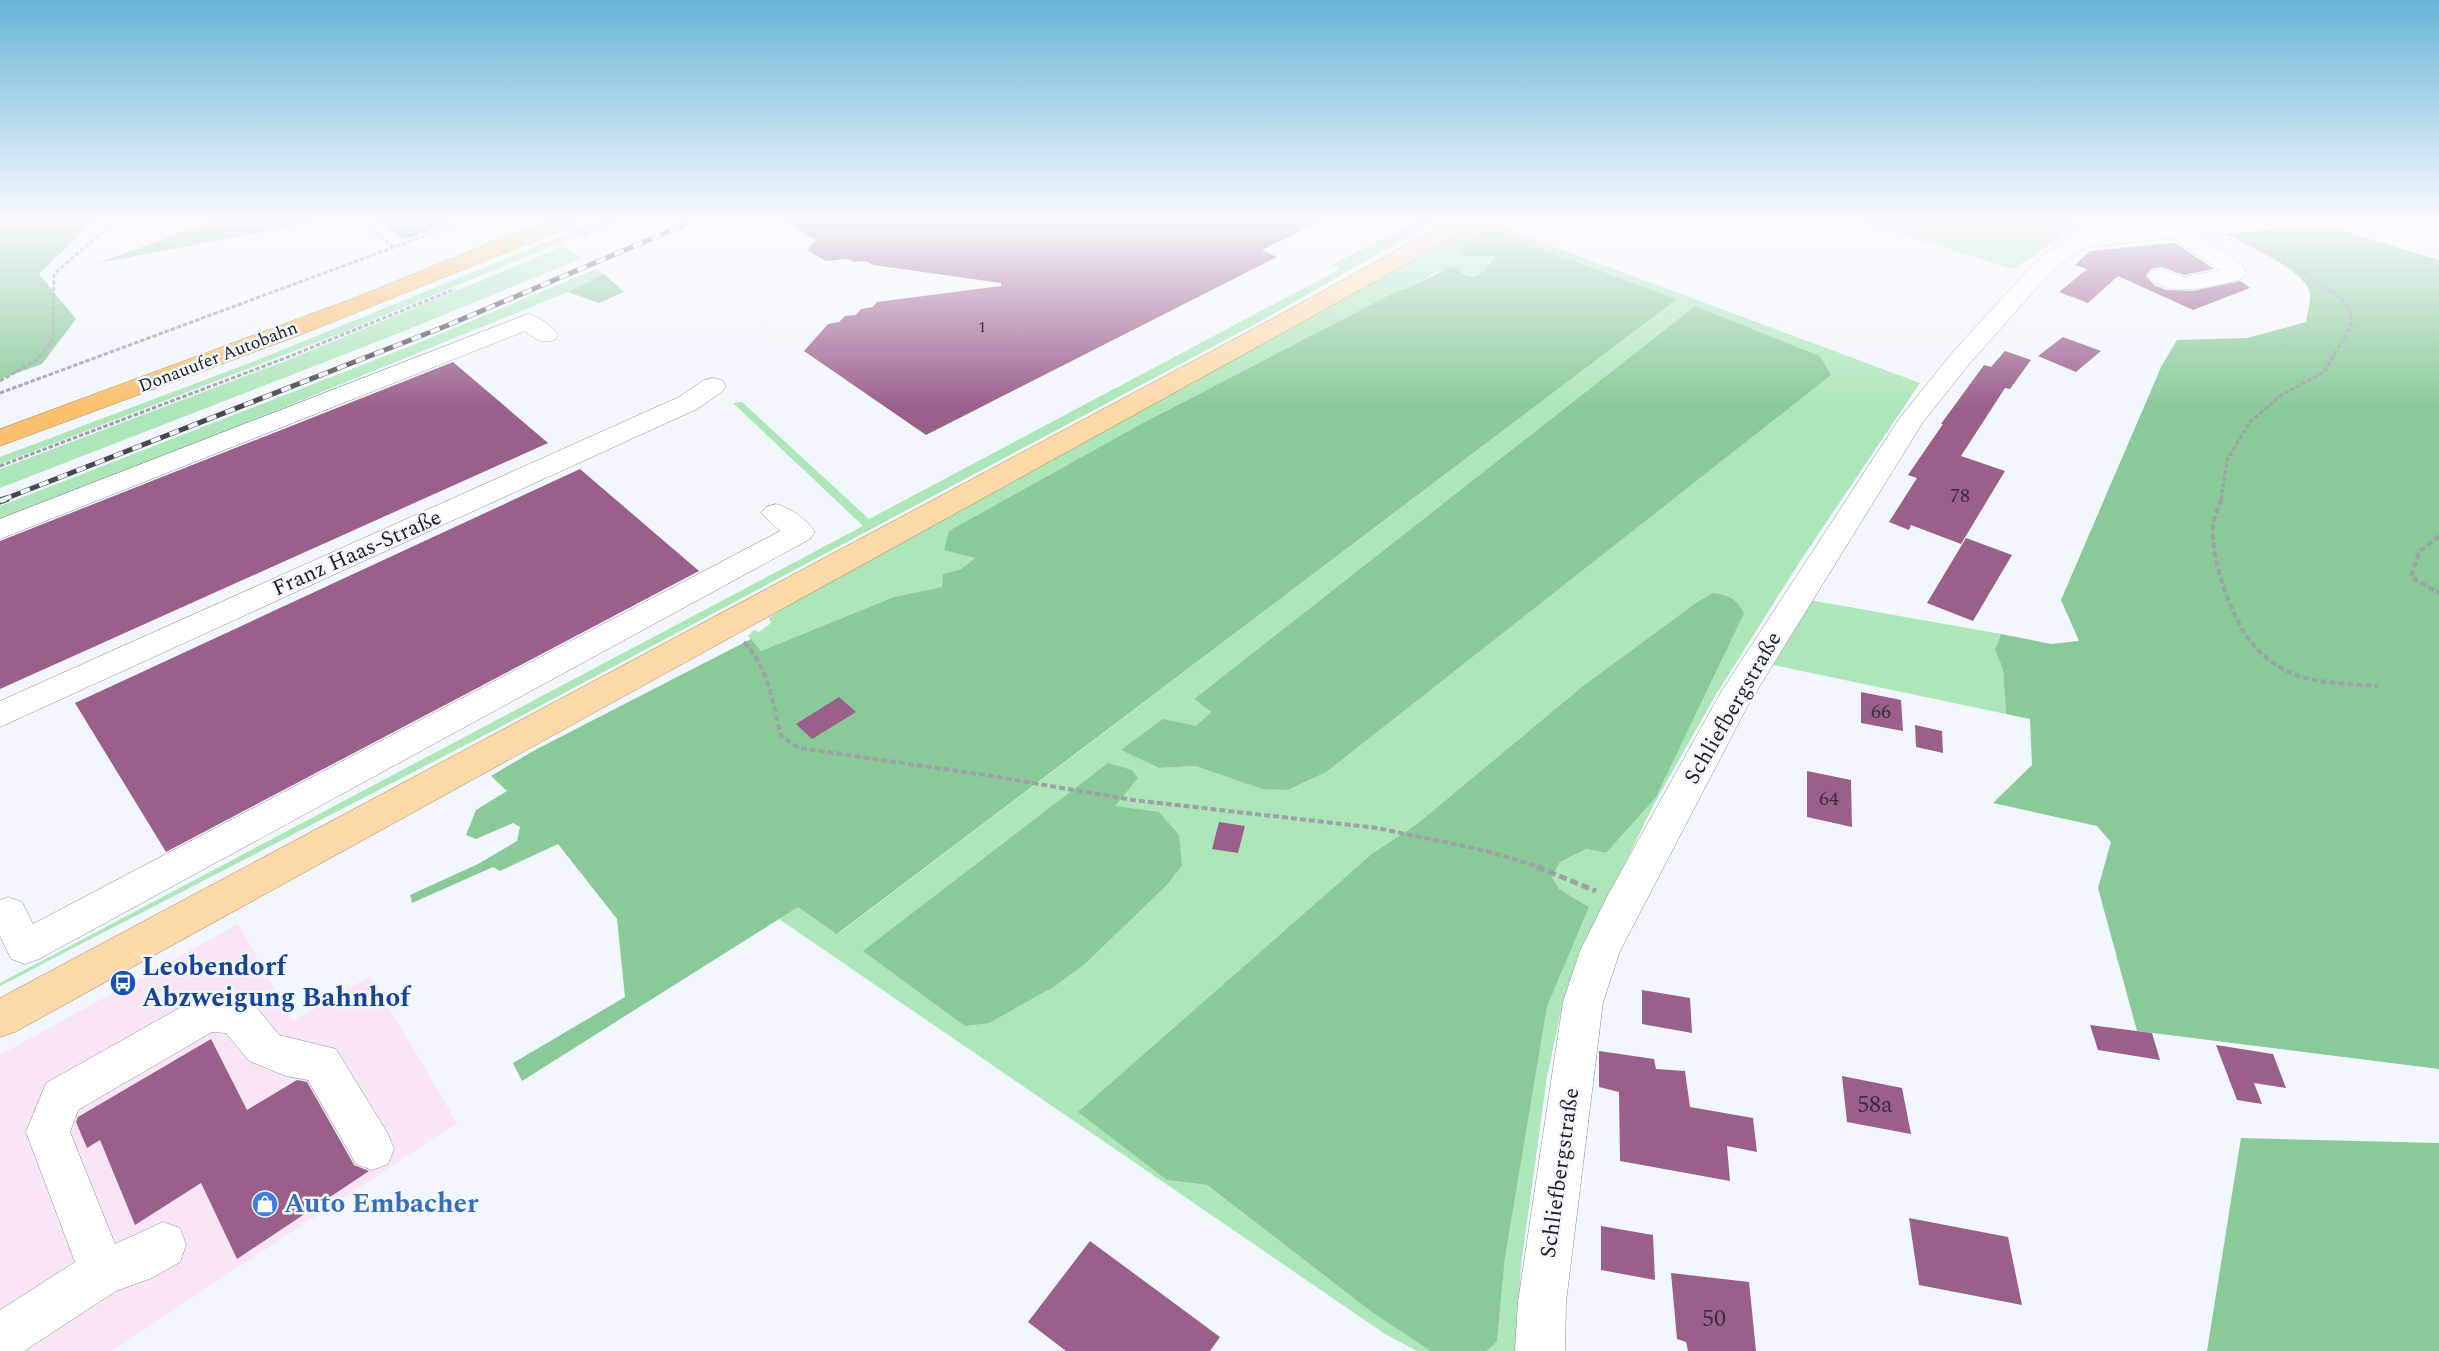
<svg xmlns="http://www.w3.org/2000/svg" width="2439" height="1351" viewBox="0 0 2439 1351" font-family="Spectral,serif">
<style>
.commercial{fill:#f9e5f6}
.green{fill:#ade6b8;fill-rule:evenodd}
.forest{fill:#89ca98}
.water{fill:#47b4ba;stroke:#3a878c;stroke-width:1.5}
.building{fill:#9b5f8b}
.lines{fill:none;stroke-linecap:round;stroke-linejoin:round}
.minor-casing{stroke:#8a9099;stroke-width:1}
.major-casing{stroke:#ac8753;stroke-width:1}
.highway-casing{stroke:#ac8753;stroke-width:1}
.path-far2{stroke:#9ea1a7;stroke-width:3;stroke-dasharray:4.5 2;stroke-linecap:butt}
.path-far1{stroke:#9ea1a7;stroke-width:4;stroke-dasharray:6 3;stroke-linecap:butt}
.path{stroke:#9ea1a7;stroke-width:5;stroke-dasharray:8 4;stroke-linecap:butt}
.minor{fill:#fff;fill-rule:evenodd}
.major{fill:#fcd9a8;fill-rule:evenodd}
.highway{fill:#fac06e;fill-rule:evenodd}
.rail-far1-casing{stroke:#47494d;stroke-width:5}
.rail-casing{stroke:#47494d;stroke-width:7}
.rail-far1{stroke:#f2f7fe;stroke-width:4;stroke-dasharray:10;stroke-linecap:butt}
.rail{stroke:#f2f7fe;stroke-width:4.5;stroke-dasharray:14;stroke-linecap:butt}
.labels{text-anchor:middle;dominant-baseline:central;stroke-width:5;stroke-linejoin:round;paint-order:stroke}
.far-number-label{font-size:16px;fill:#3c2e3c}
.far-street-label{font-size:18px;fill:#1c1e21;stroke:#f2f7fe}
.number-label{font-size:20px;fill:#3c2e3c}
.street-label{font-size:22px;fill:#1c1e21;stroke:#f2f7fe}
.near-number-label{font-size:24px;fill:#3c2e3c}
.near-transit-label{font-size:27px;font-weight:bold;fill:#164399;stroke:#f2f7fe;text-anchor:start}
.near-shop-label{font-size:27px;font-weight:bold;fill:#366cbe;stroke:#f2f7fe;text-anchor:start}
</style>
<rect width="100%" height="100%" fill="#f2f7fe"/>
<path class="commercial" d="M238 924 293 1021 370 976 457 1123 111 1351H0V1055Z"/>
<path class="green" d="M603 219H618L344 332 0 464V457L255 361Z
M1422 219H1439L1261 321 506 724 0 986V983L863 526 733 403 742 402 869 519 1340 269 1332 265Z
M1852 219H2065L2080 224 2013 269Z
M1485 221 1920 383 1799 563 1715 696 1653 806 1578 960 1560 1015 1547 1077 1521 1265 1516 1351H1487L1497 1340 1505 1258 1547 1007 1589 907 1559 889 1552 877 1560 862 1586 849 1606 853 1713 593 1697 602 1583 686 1417 824 1373 853 1167 1180 1207 1185 1373 1313 1432 1351H1417L1385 1334 779 919 799 906 838 934 1677 299 1492 231 1465 256 1495 255C1470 295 1469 262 1439 271 1429 274 1421 285 1411 289 1407 290 1401 290 1397 291L1143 423 961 569 943 574V587L894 597 761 651 748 636 754 630 759 632 771 623 769 618 802 596ZM1695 306 1820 356 1831 375 1262 789 1195 766 1159 768 1122 750 1195 727 1211 712 1194 699ZM1108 763 1114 806 1182 866 1167 885 1086 963Z
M562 247 582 258 402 332 0 488V469L288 360Z
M596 269 604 274 568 292 226 431 0 518V506L413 345Z
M1804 599 2001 634 1995 650 2003 669 2006 714 1764 663Z"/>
<path class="forest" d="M0 219H96L39 274 76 319 42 364 0 379Z
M220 219H332L98 263Z
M2327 226 2439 260V1069L2137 1031 2098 888 2111 842 2097 826 1993 803 2032 765 2030 719 2006 714 2003 669 1995 650 2001 634 2051 644 2079 641 2061 600 2162 365 2177 340 2247 338 2306 322C2307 314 2311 302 2310 293 2306 271 2245 244 2226 234Z
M1492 231 1677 299 837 934 798 907 522 1081 513 1063 625 997 617 919 558 844 500 871 493 867 412 903 410 895 478 864 517 841 520 827 513 823 476 839 466 835 476 810 507 791 491 776 535 750 751 639 761 651 894 597 942 587 943 574 961 569 975 558 944 550 949 531 1143 423 1397 291C1418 288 1433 272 1454 267 1474 284 1483 275 1495 256H1465L1458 250Z
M604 274 624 292 599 303 568 292Z
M1695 306 1820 356 1831 375 1326 772 1287 790 1262 789 1195 766 1159 768 1121 750 1163 719 1196 726 1211 712 1194 699Z
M1713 593C1728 595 1737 599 1744 613L1656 797 1606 853 1586 849 1560 862 1552 877 1559 889 1589 907 1547 1007 1505 1258 1497 1341 1487 1351H1431L1373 1313 1207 1185 1167 1180 1078 1112 1373 853 1417 824 1583 686 1697 602Z
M1108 763 1132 770 1138 778 1115 806 1159 812 1179 835 1182 866 1167 885 1086 963 1055 986 989 1023 965 1026 863 951Z
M2241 1138 2439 1143V1351H2207Z"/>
<path class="water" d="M374 219H457L412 236 402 237Z"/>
<path class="building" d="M782 219H1324L1262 250 1277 257 926 435 804 351 828 324 839 322 845 316 856 315 861 309 873 307 877 302 1001 286V283L873 265 866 261 854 262 847 259 826 261 807 250 816 240Z
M2175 243 2214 269 2184 275 2161 267 2151 269 2146 276 2155 286 2167 290 2193 291 2241 281 2250 288 2193 310 2118 276 2088 303 2059 292 2087 269 2075 265 2090 251Z
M2063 337 2101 351 2076 372 2038 356Z
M2005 351 2031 360 2010 389 2005 388 1961 456 2005 471 1961 544 1911 525 1909 530 1889 522 1917 478 1908 475 1943 424H1941L1984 365 1991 367Z
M453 362 548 443 0 689V541Z
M580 469 699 571 166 852 75 703Z
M1966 538 2012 555 1973 621 1927 603Z
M1861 692 1901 700 1903 731 1861 723Z
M839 697 856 712 812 739 796 724Z
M1915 725 1942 731 1943 753 1916 747Z
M1807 771 1851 780 1852 827 1807 817Z
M1219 822 1245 826 1238 853 1212 849Z
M1642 990 1690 998 1692 1033 1642 1024Z
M2090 1025 2152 1033 2160 1060 2098 1050Z
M211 1039 247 1110 297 1080 307 1082 354 1165 369 1171 237 1259 201 1183 135 1225 100 1140 87 1148 76 1122 78 1117Z
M2216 1045 2273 1054 2286 1088 2254 1083 2262 1104 2237 1100Z
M1599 1051 1654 1059 1656 1069 1685 1071 1690 1107 1753 1118 1757 1152 1727 1146 1730 1181 1620 1161 1619 1092 1599 1087Z
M1842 1076 1902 1088 1911 1134 1847 1122Z
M1909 1218 2008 1237 2022 1305 1919 1285Z
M1601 1226 1653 1235 1655 1280 1601 1270Z
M1090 1241 1220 1337 1210 1351H1066L1028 1322Z
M1671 1273 1749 1282 1756 1351H1688L1686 1342 1677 1339Z"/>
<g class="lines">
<defs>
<path id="minor" d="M2261 219H2329L2326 224 2318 226 2199 236 2242 264 2246 274 2242 279C2218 285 2166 301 2148 276L2152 271 2160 269 2184 277 2220 270 2172 238 2087 247 2059 265 2042 282 1970 363 1923 422 1748 705 1620 951 1603 1002 1566 1302 1565 1351H1515L1518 1302 1563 1002 1580 951 1609 893 1721 692 1899 419 1952 353 2026 272 2043 255 2073 236 2134 227Z
M528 314C540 317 551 325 558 335L555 340C541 344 536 339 525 331L0 539V519Z
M713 378 722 380 726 386 722 392 697 409 0 727V701L679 397 704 380Z
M776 504C791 508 806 519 815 532L810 539 39 959 25 964 11 959 0 936V900L8 897 22 902 33 924 780 531 761 513 766 507Z
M207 996 237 997 252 1002 279 1035 336 1049 388 1134 394 1149 388 1164 372 1170 356 1164 308 1080 286 1076 249 1061 226 1033 212 1032 78 1110 70 1132 115 1244 163 1222 180 1228 186 1245 180 1262 152 1278 116 1291 24 1351H0V1310L75 1262 26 1132 46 1083 192 1001Z"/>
<path id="major" d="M1454 219H1481L1478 224 1288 330 15 1032 0 1037V998L1270 320Z"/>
<path id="highway" d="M550 219H580L577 224 295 337 0 446V429L349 300Z"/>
</defs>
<use href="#minor" class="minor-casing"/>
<use href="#major" class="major-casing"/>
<use href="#highway" class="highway-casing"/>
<path class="path-far2" d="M367 219 364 224 394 247
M584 235 622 219
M0 381 38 359 53 340 54 274 117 219
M0 393 470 219
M0 466 288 357 455 289
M2221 500 2227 460 2249 423 2280 396 2324 372 2351 326 2350 309 2338 296 2312 278 2252 244"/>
<path class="path-far1" d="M2221 499C2219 508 2214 516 2213 525 2210 557 2231 618 2251 642 2263 657 2278 668 2296 675 2322 684 2350 684 2378 686
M2439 536 2419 552 2411 577 2439 593
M744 642C769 668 772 702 781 736L799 748 992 776 1133 800 1377 828 1487 851 1542 868"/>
<path class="path" d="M1537 867 1596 891"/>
<use href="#minor" class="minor"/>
<use href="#major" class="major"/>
<use href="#highway" class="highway"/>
<defs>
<path id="rail-far1" d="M2 500 446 326 698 219"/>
<path id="rail" d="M0 501 6 499"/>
</defs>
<use href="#rail-far1" class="rail-far1-casing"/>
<use href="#rail" class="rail-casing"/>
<use href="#rail-far1" class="rail-far1"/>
<use href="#rail" class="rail"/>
</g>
<linearGradient id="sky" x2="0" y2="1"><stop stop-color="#67b4d6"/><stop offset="0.54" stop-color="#f9fbff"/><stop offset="1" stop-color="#f9fbff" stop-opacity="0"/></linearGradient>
<rect width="2439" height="408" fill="url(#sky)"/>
<defs>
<symbol id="bus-disc" viewBox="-11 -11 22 22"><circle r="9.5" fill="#1a4fb4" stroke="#f2f7fe"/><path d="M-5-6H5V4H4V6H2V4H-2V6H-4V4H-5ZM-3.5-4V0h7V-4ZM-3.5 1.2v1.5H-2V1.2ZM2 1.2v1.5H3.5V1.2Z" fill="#fff"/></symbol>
<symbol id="shop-disc" viewBox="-11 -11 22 22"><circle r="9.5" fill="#3f7fe0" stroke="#f2f7fe"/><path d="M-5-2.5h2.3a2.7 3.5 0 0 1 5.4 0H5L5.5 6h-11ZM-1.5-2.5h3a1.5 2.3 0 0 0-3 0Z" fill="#fff"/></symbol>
</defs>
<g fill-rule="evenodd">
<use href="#bus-disc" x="108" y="968" width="30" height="30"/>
<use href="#shop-disc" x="250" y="1189" width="30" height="30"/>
</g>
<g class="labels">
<g class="far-number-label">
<text x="982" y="327">1</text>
</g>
<g class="far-street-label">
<text transform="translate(218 357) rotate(-21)">Donauufer Autobahn</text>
</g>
<g class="number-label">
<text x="1960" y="496">78</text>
<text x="1881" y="712">66</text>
<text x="1829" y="799">64</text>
</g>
<g class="street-label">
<text transform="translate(357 553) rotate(-24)">Franz Haas-Straße</text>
<text transform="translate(1733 708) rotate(-60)">Schliefbergstraße</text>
<text transform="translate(1560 1173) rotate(-82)">Schliefbergstraße</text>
</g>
<g class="near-number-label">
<text x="1875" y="1105">58a</text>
<text x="1714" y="1319">50</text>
</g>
<g class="near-transit-label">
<text x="142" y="967">Leobendorf<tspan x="142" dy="31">Abzweigung Bahnhof</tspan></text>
</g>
<g class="near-shop-label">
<text x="284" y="1204">Auto Embacher</text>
</g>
</g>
</svg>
